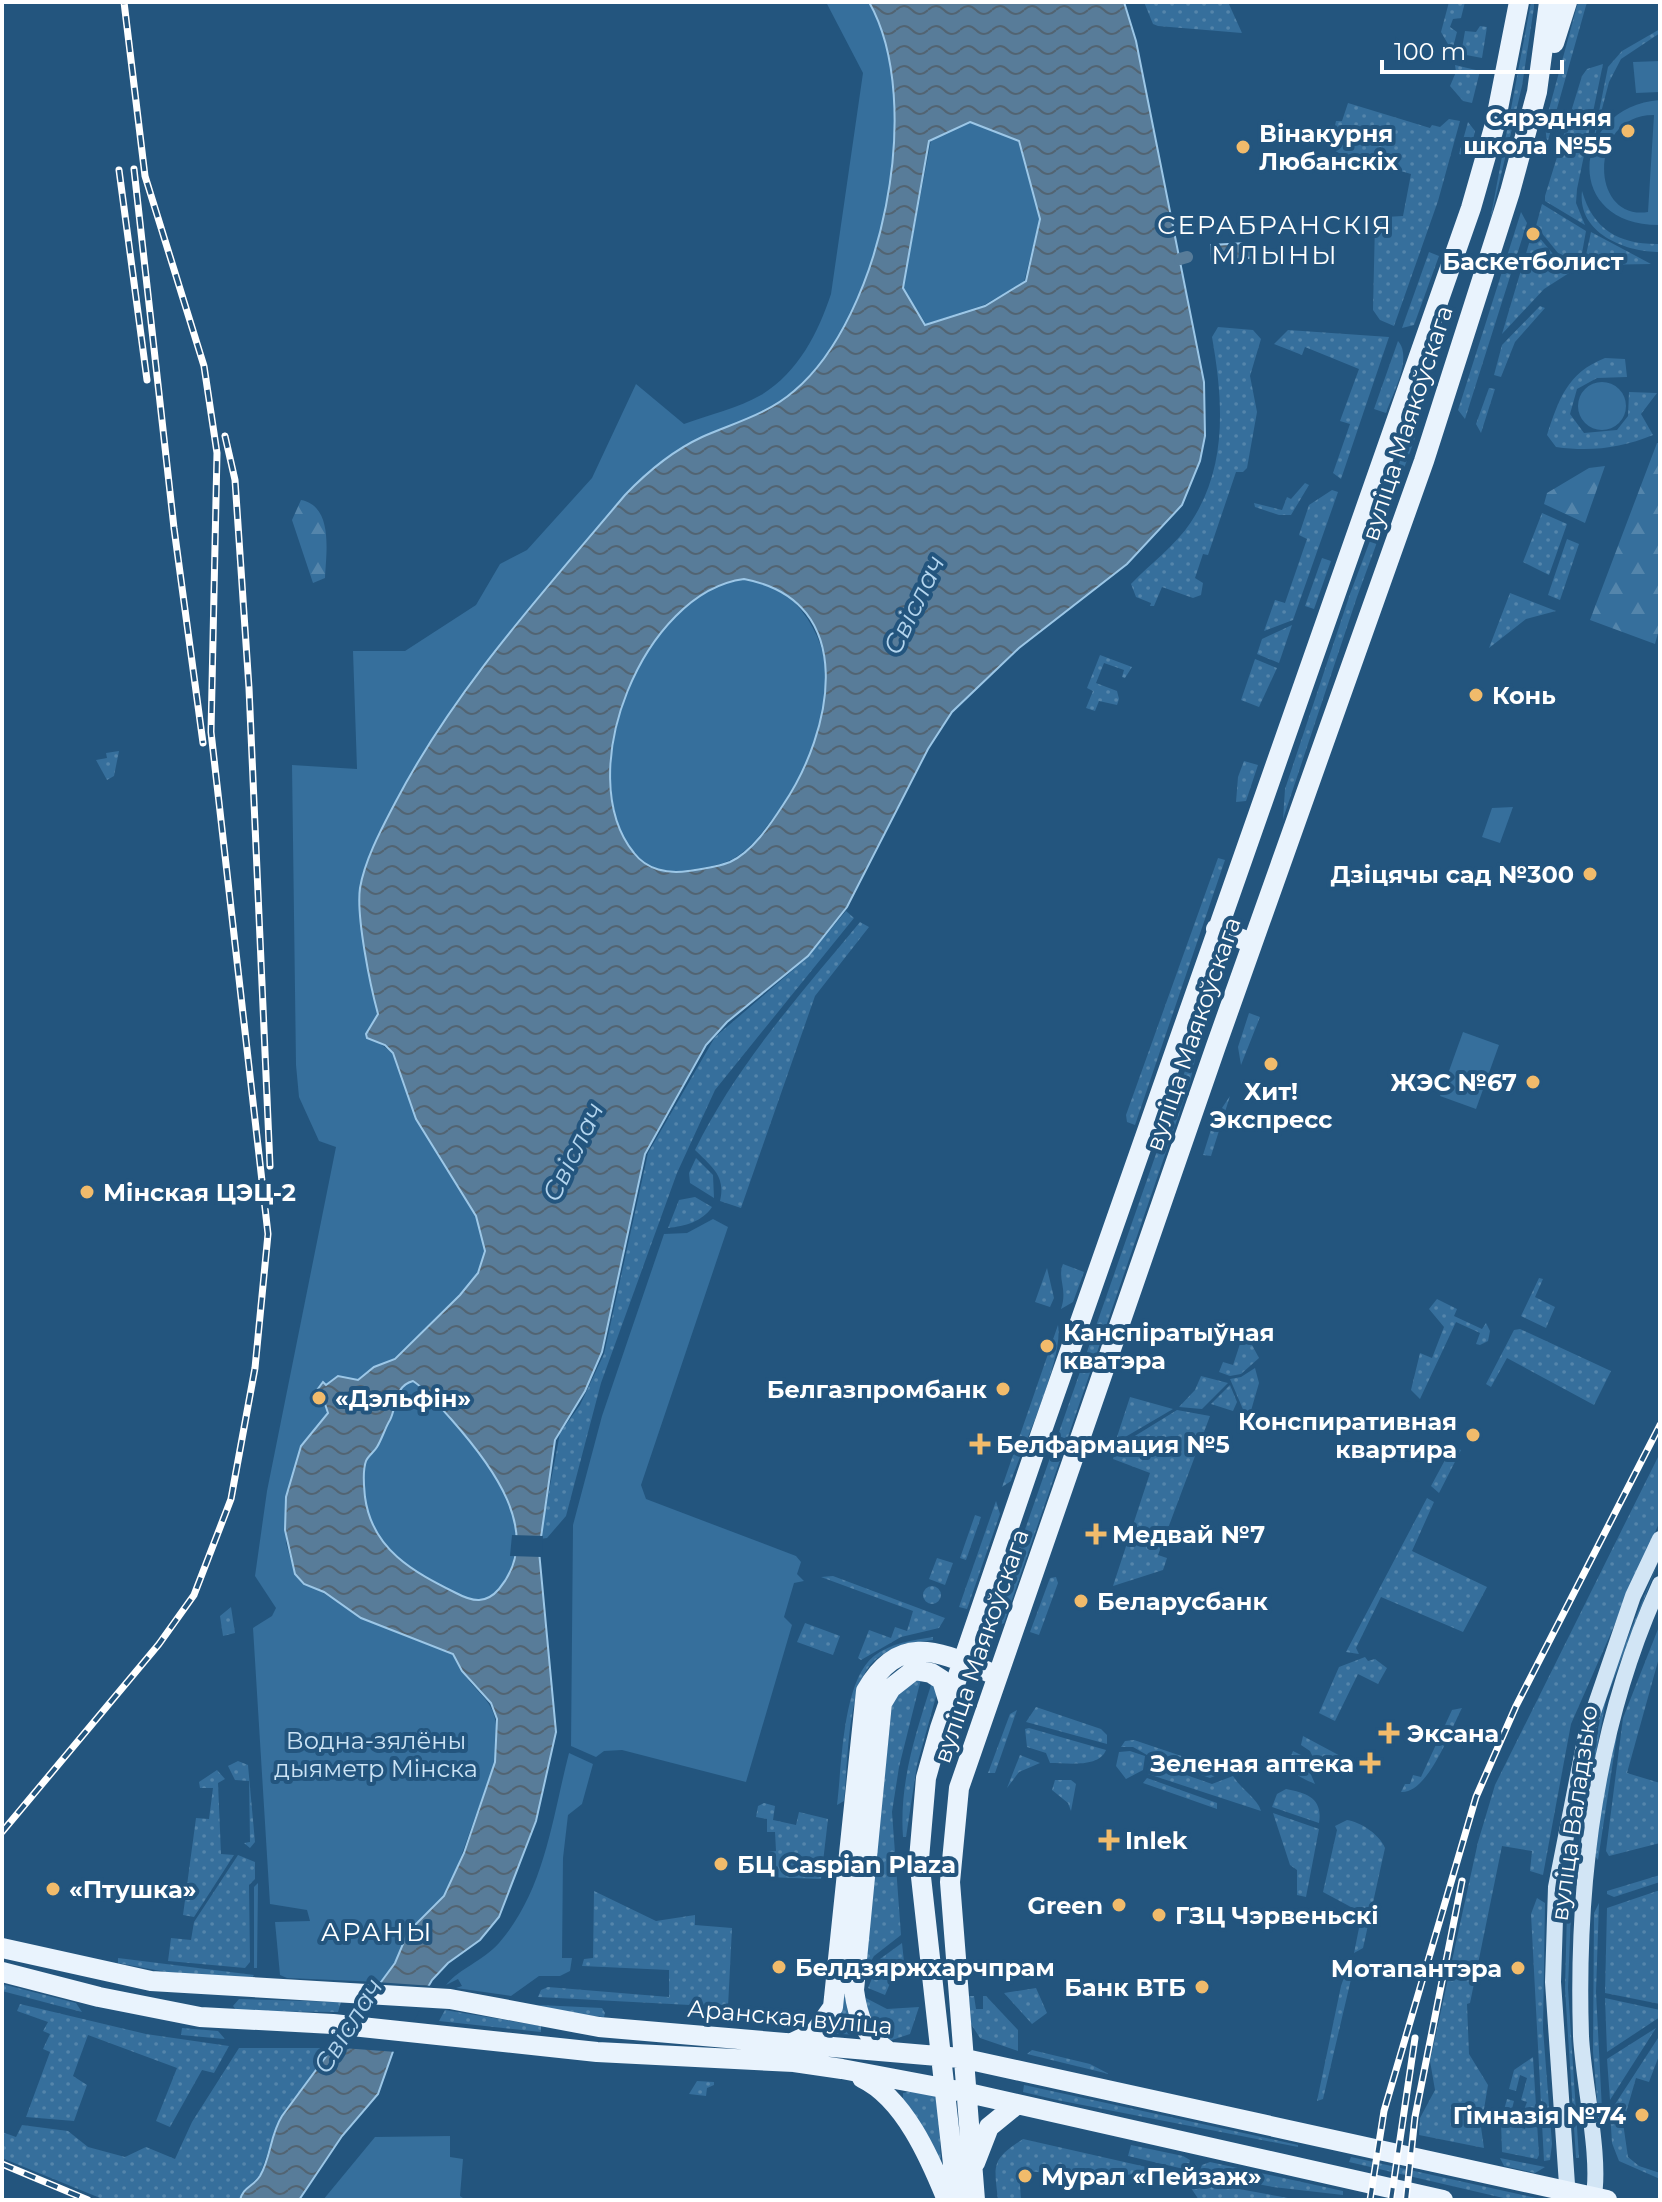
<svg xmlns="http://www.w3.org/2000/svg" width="1662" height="2202" viewBox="0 0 1662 2202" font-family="Montserrat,sans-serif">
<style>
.grass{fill:url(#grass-dots)}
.forest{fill:url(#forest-firs)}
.park{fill:#366f9c;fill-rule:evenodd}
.water{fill:url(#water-waves);stroke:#9cc7e7;stroke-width:2;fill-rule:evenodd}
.pier{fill:#23557e}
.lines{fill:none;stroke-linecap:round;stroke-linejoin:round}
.canal{stroke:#587c99;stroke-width:12}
.secondary{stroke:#d2e5f5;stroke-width:16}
.primary{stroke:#e9f3fd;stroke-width:20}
.rail-casing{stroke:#fff;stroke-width:7}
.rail{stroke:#23557e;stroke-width:4;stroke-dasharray:12;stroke-linecap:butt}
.poi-dot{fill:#f1bb6b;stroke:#23557e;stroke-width:3}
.labels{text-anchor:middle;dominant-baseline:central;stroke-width:8;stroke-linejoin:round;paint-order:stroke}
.poi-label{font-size:24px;font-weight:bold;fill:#fff;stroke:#23557e;text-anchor:start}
.street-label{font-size:24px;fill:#fff;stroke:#23557e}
.park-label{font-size:24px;fill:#cbe3f5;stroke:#23557e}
.neighbourhood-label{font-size:26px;letter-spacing:2px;fill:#fff;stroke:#23557e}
.water-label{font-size:26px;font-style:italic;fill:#b3d5ee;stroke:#23557e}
</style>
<defs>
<pattern id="grass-dots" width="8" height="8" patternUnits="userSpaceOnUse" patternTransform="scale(2)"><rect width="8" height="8" fill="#366f9c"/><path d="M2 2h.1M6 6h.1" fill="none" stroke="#5485ab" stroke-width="1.8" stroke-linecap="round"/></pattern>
<pattern id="forest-firs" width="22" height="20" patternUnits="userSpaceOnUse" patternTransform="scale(2)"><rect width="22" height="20" fill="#366f9c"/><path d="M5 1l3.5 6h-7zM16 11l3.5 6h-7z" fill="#5485ab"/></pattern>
<pattern id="water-waves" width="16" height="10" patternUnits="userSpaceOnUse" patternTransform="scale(2)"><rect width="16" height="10" fill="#587c99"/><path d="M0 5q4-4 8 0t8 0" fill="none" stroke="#526472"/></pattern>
</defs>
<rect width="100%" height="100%" fill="#23557e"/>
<path class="grass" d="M1144 2H1228L1242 33 1158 26 1153 24Z
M1449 2H1465L1461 18 1453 19 1450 27 1457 32 1452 51 1441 32Z
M1531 2H1534V7L1522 86 1489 226Z
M1578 2H1587L1547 144 1545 124Z
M1480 26 1487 27 1482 58 1461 54 1465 31 1476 32Z
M1660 29V33L1621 59 1609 82 1591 151 1608 67 1622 51Z
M1603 64 1577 189 1576 203 1585 225 1545 201V196L1582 76 1587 69Z
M1455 65 1480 71 1472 103 1463 101 1450 86 1456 72Z
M1348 103 1430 128 1432 125 1440 127 1449 119 1460 121 1438 201 1394 326 1380 320 1373 310 1375 223 1385 217 1403 216 1411 174 1339 153 1330 148 1336 121H1342Z
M1468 122 1475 131 1469 157 1459 154Z
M1582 191C1593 230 1620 245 1660 244V252C1625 252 1577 233 1582 191Z
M1542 204 1586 231 1579 270 1567 264 1536 226Z
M1521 212 1527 223 1465 419 1458 410 1460 404Z
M1533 230 1569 273 1544 289 1502 334Z
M1591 232 1651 264 1592 265 1583 269Z
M1429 252 1439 256 1414 325 1402 328Z
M1540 306 1545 308 1515 342 1501 377 1494 375 1502 345Z
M1218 327 1253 330 1261 339 1250 376 1257 412 1247 468 1243 472H1236L1208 555 1203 554 1195 578 1203 583 1201 595 1193 598 1162 587 1154 606H1150L1151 603 1136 597 1131 584C1150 564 1176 545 1191 522 1228 466 1223 400 1212 337Z
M1288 330 1389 337 1341 479 1333 473 1350 424 1340 421 1359 369 1305 347 1302 355 1274 344Z
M1398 341C1413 358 1392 395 1386 413L1374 409Z
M1605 358 1625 359 1627 377 1597 378 1577 389 1570 414 1584 433 1617 430 1628 416 1629 392 1657 393 1641 414 1653 435C1621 448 1591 452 1556 447L1547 435C1559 399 1567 373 1605 358Z
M1489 388 1495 389 1481 433 1476 424Z
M1424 397 1414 441 1357 597 1283 819 1285 789 1350 594Z
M1305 483 1309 485 1291 515H1279L1255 507 1254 503 1282 510 1287 497 1291 499Z
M1332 490 1338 492 1293 620 1264 631 1275 600 1285 603 1307 539 1299 535 1309 505Z
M1542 513 1567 524 1549 575 1523 562Z
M1567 539 1579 544 1560 600 1548 595Z
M1322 558 1331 561 1314 609 1305 606Z
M1510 593 1556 611 1526 619 1489 648Z
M1292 625 1279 663 1257 654 1262 639Z
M1100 655 1132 667 1125 678 1122 677 1124 670 1104 663 1096 683 1117 691 1119 699 1117 705 1099 701 1095 711 1086 708 1093 691 1087 688Z
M1255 659 1277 668 1259 707 1241 700Z
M119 751 114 776 107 780 96 760 107 758 106 753Z
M1244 761 1258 765 1246 801 1236 802 1238 777Z
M1218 858 1225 860 1135 1125 1127 1122 1126 1115Z
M846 911 854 918 715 1090 677 1173 601 1383 566 1516 547 1538 540 1539 560 1433 580 1405 604 1354 648 1153 715 1037 807 958Z
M860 922 869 927 815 996 741 1208 720 1201C726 1176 712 1167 695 1150 737 1064 799 996 860 922Z
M1249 1013 1260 1017 1241 1065 1238 1047Z
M1194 1045 1198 1046 1190 1082 1004 1623 1000 1625 997 1621 1021 1541Z
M1230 1096 1211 1156 1203 1155 1214 1120Z
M696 1158 713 1175 714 1198 690 1183 689 1173Z
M695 1197 712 1207C702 1222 685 1226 668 1228L679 1200Z
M1063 1264 1084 1272 1073 1302 1061 1309C1068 1288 1057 1279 1063 1264Z
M1047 1268 1054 1298 1050 1307 1035 1302Z
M1539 1278 1543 1279 1535 1297 1555 1307 1546 1328 1521 1316Z
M1437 1299 1457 1309 1454 1316 1482 1329 1486 1323 1490 1331 1488 1341 1480 1345 1476 1344 1480 1333 1456 1322 1420 1399 1411 1390 1420 1353 1432 1358 1444 1327 1429 1309Z
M1058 1325C1064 1358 1023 1446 1011 1481L1002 1487Z
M1520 1329 1611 1371 1594 1405 1507 1358 1491 1387 1486 1384 1514 1330Z
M1241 1341 1252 1345 1259 1358 1241 1374 1230 1376 1219 1372 1223 1362 1233 1365Z
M1255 1368 1259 1383 1248 1421 1230 1379 1241 1377Z
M1201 1376 1228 1383 1202 1409 1179 1407 1195 1390Z
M1230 1385 1237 1402 1233 1411 1211 1404Z
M1130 1397 1173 1409 1115 1443Z
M1177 1410 1210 1416 1158 1555 1167 1558 1163 1570 1113 1586 1150 1473 1113 1459 1117 1447Z
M1452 1447 1461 1450 1439 1493 1431 1486Z
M1660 1453V1521L1571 1724 1543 1875 1530 1871 1532 1851 1502 1846 1470 2003 1467 2004 1469 2054 1488 2085 1481 2127 1484 2148 1419 2135 1420 2118 1435 2090 1430 2061 1478 1842 1495 1785Z
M1427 1498 1434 1502 1412 1551 1487 1587 1463 1632 1381 1597 1356 1648 1359 1654 1346 1652Z
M996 1501 1000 1514 967 1609 959 1607Z
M975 1515 981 1517 966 1560 960 1558Z
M1660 1557 1606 1700 1577 1855 1603 1699Z
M937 1558 953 1563 945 1585 929 1579Z
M833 1576 945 1618 939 1628 901 1637 861 1660 858 1658 869 1630 891 1638 895 1627 907 1631 913 1611 821 1577Z
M1056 1577 1058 1583 1039 1635 1030 1632 1050 1578Z
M923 1595a9 9 0 1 1 18 0a9 9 0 1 1-18 0Z
M231 1607 235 1633 223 1636 220 1616Z
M805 1623 840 1636 833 1655 797 1642Z
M1660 1624V1654L1627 1773 1660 1783V1843L1609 1856 1606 1851 1623 1718Z
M933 1637V1640C912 1643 891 1646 874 1661 847 1685 848 1765 844 1801L837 1805C842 1766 842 1681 874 1656 891 1643 913 1640 933 1637Z
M1365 1657 1368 1661 1375 1659 1387 1668 1378 1684 1358 1674 1335 1721 1319 1713 1339 1667Z
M921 1679 899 1767 892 1812 901 1935 874 1956 864 1973 892 1705 904 1685Z
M932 1682 937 1693 917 1765 906 1837H903C899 1782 916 1733 932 1682Z
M1036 1707 1101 1729 1107 1735V1744L1026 1722Z
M1462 1708C1451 1729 1428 1794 1401 1792L1405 1784H1410L1413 1775 1421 1777 1452 1710Z
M1017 1710 995 1773H988L1010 1714Z
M1029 1728 1106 1750C1099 1768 1068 1763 1050 1763L1046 1753 1027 1747 1025 1729Z
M1617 1735 1598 1860 1594 1855 1608 1759Z
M1303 1736 1346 1759 1339 1773 1317 1766 1310 1751 1301 1745Z
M1134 1740 1223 1770 1222 1773 1210 1778 1154 1759 1133 1747H1121L1125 1741Z
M1130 1751 1145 1756 1143 1770 1126 1779 1116 1766 1119 1752Z
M1293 1751 1303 1756 1315 1784C1302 1778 1295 1776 1288 1763Z
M1020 1755 1040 1763 1019 1772 1007 1788Z
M238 1761 248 1765 255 1842 250 1848 244 1843 250 1842 249 1781 235 1780 228 1766Z
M1152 1763 1212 1784 1233 1776C1241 1789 1258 1799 1261 1811L1148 1774Z
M217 1770 225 1779 218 1783 221 1854 234 1855 194 1917 183 1915 196 1818 209 1819 213 1788H200L199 1782Z
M1147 1778 1217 1803V1809L1143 1783Z
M1055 1780H1071L1076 1784 1071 1811 1068 1803 1052 1790Z
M1286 1789C1308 1793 1323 1799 1319 1823L1272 1807 1277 1794Z
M764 1803 775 1806 773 1820 796 1825 799 1812 828 1819 821 1879 767 1877 768 1852 776 1851 775 1832H767V1819L756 1817 758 1806Z
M1273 1813 1319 1829 1306 1897 1297 1895V1870L1290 1865Z
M1347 1820C1361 1822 1380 1835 1385 1848L1363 1948 1354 1953 1362 1913 1323 1892 1337 1830 1335 1826Z
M238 1855 255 1862V1879L249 1885 250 1962 245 1968 168 1961 171 1938 191 1940 194 1922Z
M1660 1875V1882L1614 1897 1607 1894V1891Z
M258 1883 257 1968H254V1887Z
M1660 1890V2004L1605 1993 1607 1908Z
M594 1891 656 1921 695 1915V1925L732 1928 728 2007 538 1997 541 1990 548 1987 669 1997V1970L582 1966 584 1959 593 1958Z
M1537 1898 1545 1903 1543 2029 1552 2144 1550 2160 1544 2161 1531 1914Z
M1599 1903 1596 1992 1602 2110 1598 2111 1593 2052 1594 1913Z
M1567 1910H1571L1568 1988 1579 2158H1576L1565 1989Z
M902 1943 904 1962 895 1976 880 1959Z
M118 1958 254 1975 252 1978 166 1972 118 1963Z
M878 1964 891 1981 885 1995 868 1988Z
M1347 1969 1352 1975 1323 2099 1317 2101 1341 1986Z
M2 1984 76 2003 82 2012 2 1991Z
M1036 1988 1047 2013 1032 2024 1004 1993Z
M845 1995 849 2019 859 2035 824 2033 842 1996Z
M862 1996 887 2009 919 2007 910 2034 889 2041 879 2036Z
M969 1996H974L976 2009H983V1996H986L1018 2030V2051L980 2038 971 2024Z
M1605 1998 1660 2010V2017L1607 2052Z
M239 1999 341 2002 338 2012 237 2011 233 2006Z
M20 2004 146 2034 229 2046 214 2073 202 2070 170 2127 156 2121 177 2068 88 2035 73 2076 87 2085 74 2121 26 2117 50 2052 43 2049 50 2034 43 2031 48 2022 17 2011Z
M539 2005 602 2008 605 2013 604 2017 559 2013Z
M445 2010 541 2026V2032L439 2021Z
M182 2028 218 2031 225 2039 181 2035Z
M1656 2028 1610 2100 1607 2059Z
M1660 2035V2053L1649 2082 1636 2078 1623 2123 1628 2157 1639 2166 1660 2173V2179L1619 2161 1612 2143 1610 2112Z
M239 2048H333L277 2125 260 2175 241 2194 240 2200H105L2 2158V2132L16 2137 22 2125 68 2131 88 2147 125 2157 146 2147 175 2159 192 2122Z
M1032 2050 1090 2064 1109 2074 1027 2054Z
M1533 2057 1539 2155 1537 2159 1502 2152 1501 2121 1507 2099 1514 2101 1508 2124 1525 2129 1530 2113 1524 2110 1527 2102 1521 2100 1527 2078 1520 2075 1516 2091 1509 2089 1514 2070Z
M697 2081 714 2082V2085L707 2088 706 2096 689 2094Z
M1024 2085 1298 2145V2147L1057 2100 1023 2092Z
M916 2090 938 2097 941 2162 903 2101V2093Z
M1023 2139 1186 2176 1183 2183 1145 2173 1093 2178 1019 2170 1021 2200H998C994 2164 991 2160 1023 2139Z
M1131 2145 1183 2156 1190 2160 1188 2170 1128 2156Z
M1351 2157 1545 2200H1512L1349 2162Z
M1500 2158 1545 2167 1535 2173 1504 2166Z
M1210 2162 1343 2191V2195L1273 2187 1199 2173 1202 2165Z
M1195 2181 1288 2198V2200H1199L1191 2188Z"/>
<path class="forest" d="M1657 443H1660V626L1655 644 1590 620Z
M1605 466 1585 523 1544 504 1547 493 1589 468Z
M301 500C334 506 326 554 325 578L313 583 292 520Z"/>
<path class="park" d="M826 2H869C926 102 882 317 794 391 768 414 734 423 702 437 672 451 648 471 625 495 542 594 455 688 395 803 382 828 365 859 360 888 356 916 370 985 378 1014L366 1034 393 1053 416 1119 476 1216 485 1251 478 1273 460 1295 395 1359 374 1367 358 1380 343 1377 326 1385 322 1400 328 1408 326 1418 291 1477 286 1497V1543L295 1574 361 1618 453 1654C478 1708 504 1689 495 1762L450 1887 439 1904 408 1932 395 1963 380 1982 287 1978 280 1975 275 1922 310 1921 307 1910 270 1904 253 1628 272 1616 276 1608 255 1576 267 1491 336 1147 319 1141 299 1097 296 1065 292 765 357 769 353 651H405L476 605 500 564 527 550 592 478 636 384 684 424C708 415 739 408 761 395 798 373 818 333 831 294L863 73Z
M1660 61V92L1636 93 1633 62Z
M1660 100V225C1560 226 1572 106 1660 100ZM1654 115 1648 212C1588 221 1589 114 1654 115Z
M971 122 1018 141 1040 219 1024 282 984 305 926 324 903 288 931 140Z
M1578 406a24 24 0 1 1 48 0a24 24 0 1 1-48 0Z
M745 579C754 581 766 581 774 585 784 589 794 602 801 610 851 672 819 752 779 810 768 825 754 845 739 855 724 866 705 867 688 870 665 875 642 867 630 848 576 767 644 590 745 579Z
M1513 807 1500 843 1482 837 1492 808Z
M1463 1032 1499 1045 1476 1109 1440 1096Z
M713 1219 728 1227 641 1485 646 1499 796 1556 801 1562 797 1574 804 1581 794 1583 784 1617 792 1625 746 1782 622 1750 604 1751 596 1757 571 1746 573 1525 602 1416 664 1234 687 1233Z
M413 1381C439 1399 483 1447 497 1476 505 1491 516 1516 516 1533 517 1555 508 1601 479 1601 469 1601 460 1595 451 1591 410 1570 372 1547 365 1497 364 1486 362 1472 366 1461 368 1456 374 1452 377 1447 382 1439 385 1428 390 1419 398 1406 394 1385 413 1381Z
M569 1753 593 1764 582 1804 568 1815 563 1858 562 1958H572L570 1971 560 1976H539L511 1996 456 1988 462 1986 458 1979 446 1985C460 1968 483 1961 499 1943 545 1890 552 1819 569 1753Z
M450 2136V2157L463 2159 460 2196 466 2200H323L375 2137Z"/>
<path class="water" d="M869 2H1124L1136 41 1204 382 1205 436 1200 461 1182 505 1127 564 1019 648 952 712 928 749 847 907 808 956 727 1022 706 1045 645 1154 602 1352 585 1391 555 1440 539 1551 556 1732 536 1821 499 1917 480 1940 448 1963 432 1980 396 2043 378 2094 342 2136 299 2200H240C243 2187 253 2187 260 2176 271 2157 270 2135 282 2116L395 1963 408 1932 444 1896 464 1853 495 1762 497 1719 491 1703 462 1671 453 1654 361 1618 324 1592 304 1584 295 1574 285 1530 286 1497 301 1446 328 1413 325 1404 314 1394 323 1382 326 1385 338 1376 358 1380 374 1367 395 1359 460 1295 478 1273 485 1251 476 1216 416 1119 393 1053 385 1045 367 1038 366 1034 378 1014C370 985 356 916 360 888 365 859 382 828 395 803 455 688 542 594 625 495 648 471 672 451 702 437 734 423 768 414 794 391 882 317 926 102 869 2ZM970 122 1019 141 1040 219 1026 281 985 306 925 325 903 288 929 141ZM744 579C861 601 832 733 783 805 770 825 752 852 730 862 718 867 701 869 688 871 668 874 647 870 634 853 570 774 644 592 744 579ZM413 1381C428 1391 439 1406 451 1419 489 1462 546 1533 499 1589 486 1604 473 1602 456 1593 414 1572 372 1550 365 1497 364 1486 362 1472 366 1461 368 1456 374 1452 377 1447 382 1439 385 1428 390 1420 397 1406 394 1386 413 1381Z
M1246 243 1255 249 1254 257 1212 263 1211 245Z"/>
<path class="pier" d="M512 1535 543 1536 542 1557 510 1556Z
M376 1982 433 1986 397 2052 329 2047Z"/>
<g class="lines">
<path class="canal" d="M1180 259 1187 257"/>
<path class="secondary" d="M1568 2199 1553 1982 1556 1887 1587 1730 1633 1596 1660 1539
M1593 2200C1602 2161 1583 2081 1581 2036 1576 1881 1595 1726 1660 1584"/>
<path class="primary" d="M1554 43 1567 2
M1216 929 1252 943
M2 1948 151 1981 450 1999 599 2027 961 2058 1607 2200
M2 1972 99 1997 200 2017 333 2024 597 2052 794 2062 842 2069 964 2092 1443 2200
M794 2042 815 2032 833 2007 866 1691C901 1629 943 1654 996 1675
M888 2051C864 2034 858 2019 854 1990L882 1703 891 1688 914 1670 931 1673 942 1680 949 1703
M862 2078C904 2098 930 2158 947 2200
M975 2163 989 2127 1016 2105
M957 2200 919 1859 926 1778 940 1728 1040 1436 1471 208 1495 124 1519 2
M975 2200 950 1882 959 1788 1216 1046 1424 461 1510 192 1537 92 1549 2"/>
<defs>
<path id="rail" d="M134 169 174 528 203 743
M119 170 147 380
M225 436 235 480 249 688 270 1166
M2 1832 159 1644 194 1595 231 1499 255 1368 268 1234 211 732 217 453 204 366 145 176 124 2
M2 2164 88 2200
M1370 2200 1384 2111 1476 1797 1516 1706 1660 1425
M1391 2200 1415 2038
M1406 2200 1415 2117 1462 1881"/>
</defs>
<use href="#rail" class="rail-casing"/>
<use href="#rail" class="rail"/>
</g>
<g class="poi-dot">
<circle cx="1628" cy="131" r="8"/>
<circle cx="1243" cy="147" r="8"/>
<circle cx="1533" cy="234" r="8"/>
<circle cx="1476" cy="695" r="8"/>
<circle cx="1590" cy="874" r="8"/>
<circle cx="1271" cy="1064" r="8"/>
<circle cx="1533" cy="1082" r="8"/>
<circle cx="87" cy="1192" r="8"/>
<circle cx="1047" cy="1346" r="8"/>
<circle cx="1003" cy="1389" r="8"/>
<circle cx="319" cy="1398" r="8"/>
<circle cx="1473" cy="1435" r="8"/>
<path d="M976 1432h8v8h8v8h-8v8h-8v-8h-8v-8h8z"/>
<path d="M1092 1522h8v8h8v8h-8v8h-8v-8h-8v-8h8z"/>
<circle cx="1081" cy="1601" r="8"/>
<path d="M1385 1721h8v8h8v8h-8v8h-8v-8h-8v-8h8z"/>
<path d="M1366 1751h8v8h8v8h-8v8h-8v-8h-8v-8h8z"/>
<path d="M1105 1828h8v8h8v8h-8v8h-8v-8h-8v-8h8z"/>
<circle cx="721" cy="1864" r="8"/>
<circle cx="53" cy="1889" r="8"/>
<circle cx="1119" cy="1905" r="8"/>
<circle cx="1159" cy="1915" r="8"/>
<circle cx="779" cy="1967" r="8"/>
<circle cx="1518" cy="1968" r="8"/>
<circle cx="1202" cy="1987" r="8"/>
<circle cx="1642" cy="2115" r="8"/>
<circle cx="1025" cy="2176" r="8"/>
</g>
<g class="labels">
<g class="poi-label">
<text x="1612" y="117" text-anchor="end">Сярэдняя<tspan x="1612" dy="28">школа №55</tspan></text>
<text x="1259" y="133">Вінакурня<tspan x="1259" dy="28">Любанскіх</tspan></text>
<text x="1533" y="261" text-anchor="middle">Баскетболист</text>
<text x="1492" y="695">Конь</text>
<text x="1574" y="874" text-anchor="end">Дзіцячы сад №300</text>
<text x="1517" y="1082" text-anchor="end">ЖЭС №67</text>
<text x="1271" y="1091" text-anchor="middle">Хит!<tspan x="1271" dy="28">Экспресс</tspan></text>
<text x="103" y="1192">Мінская ЦЭЦ-2</text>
<text x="1063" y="1332">Канспіратыўная<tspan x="1063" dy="28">кватэра</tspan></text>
<text x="987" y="1389" text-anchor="end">Белгазпромбанк</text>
<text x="335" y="1398">«Дэльфін»</text>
<text x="1457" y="1421" text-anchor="end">Конспиративная<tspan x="1457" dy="28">квартира</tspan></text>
<text x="996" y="1444">Белфармация №5</text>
<text x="1112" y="1534">Медвай №7</text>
<text x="1097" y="1601">Беларусбанк</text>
<text x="1407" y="1733">Эксана</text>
<text x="1354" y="1763" text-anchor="end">Зеленая аптека</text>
<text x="1125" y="1840">Inlek</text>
<text x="737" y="1864">БЦ Caspian Plaza</text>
<text x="69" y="1889">«Птушка»</text>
<text x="1103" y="1905" text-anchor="end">Green</text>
<text x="1175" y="1915">ГЗЦ Чэрвеньскі</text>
<text x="795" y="1967">Белдзяржхарчпрам</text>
<text x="1502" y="1968" text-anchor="end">Мотапантэра</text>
<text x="1186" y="1987" text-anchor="end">Банк ВТБ</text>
<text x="1626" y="2115" text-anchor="end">Гімназія №74</text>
<text x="1041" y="2176">Мурал «Пейзаж»</text>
</g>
<g class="street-label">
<text transform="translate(1407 423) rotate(-72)">вуліца Маякоўскага</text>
<text transform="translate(1193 1034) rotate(-71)">вуліца Маякоўскага</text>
<text transform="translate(981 1646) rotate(-71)">вуліца Маякоўскага</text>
<text transform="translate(1574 1813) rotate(-82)">вуліца Валадзько</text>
<text transform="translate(790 2017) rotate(5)">Аранская вуліца</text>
</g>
<g class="park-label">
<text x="376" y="1740">Водна-зялёны<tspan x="376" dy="28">дыяметр Мінска</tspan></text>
</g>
<g class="neighbourhood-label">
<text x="1275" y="225">СЕРАБРАНСКІЯ<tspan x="1275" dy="30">МЛЫНЫ</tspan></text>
<text x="377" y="1932">АРАНЫ</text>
</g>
<g class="water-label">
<text transform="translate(914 605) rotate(-64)">Свіслач</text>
<text transform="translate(573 1152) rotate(-64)">Свіслач</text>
<text transform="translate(348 2026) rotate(-58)">Свіслач</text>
</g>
</g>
<rect width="1662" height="2202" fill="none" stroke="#ffffff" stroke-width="8"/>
<path d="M1382 60v12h180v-12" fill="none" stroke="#ffffff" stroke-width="4"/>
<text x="1394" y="60" font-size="24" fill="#ffffff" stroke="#23557e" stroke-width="6" paint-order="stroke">100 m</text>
</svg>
